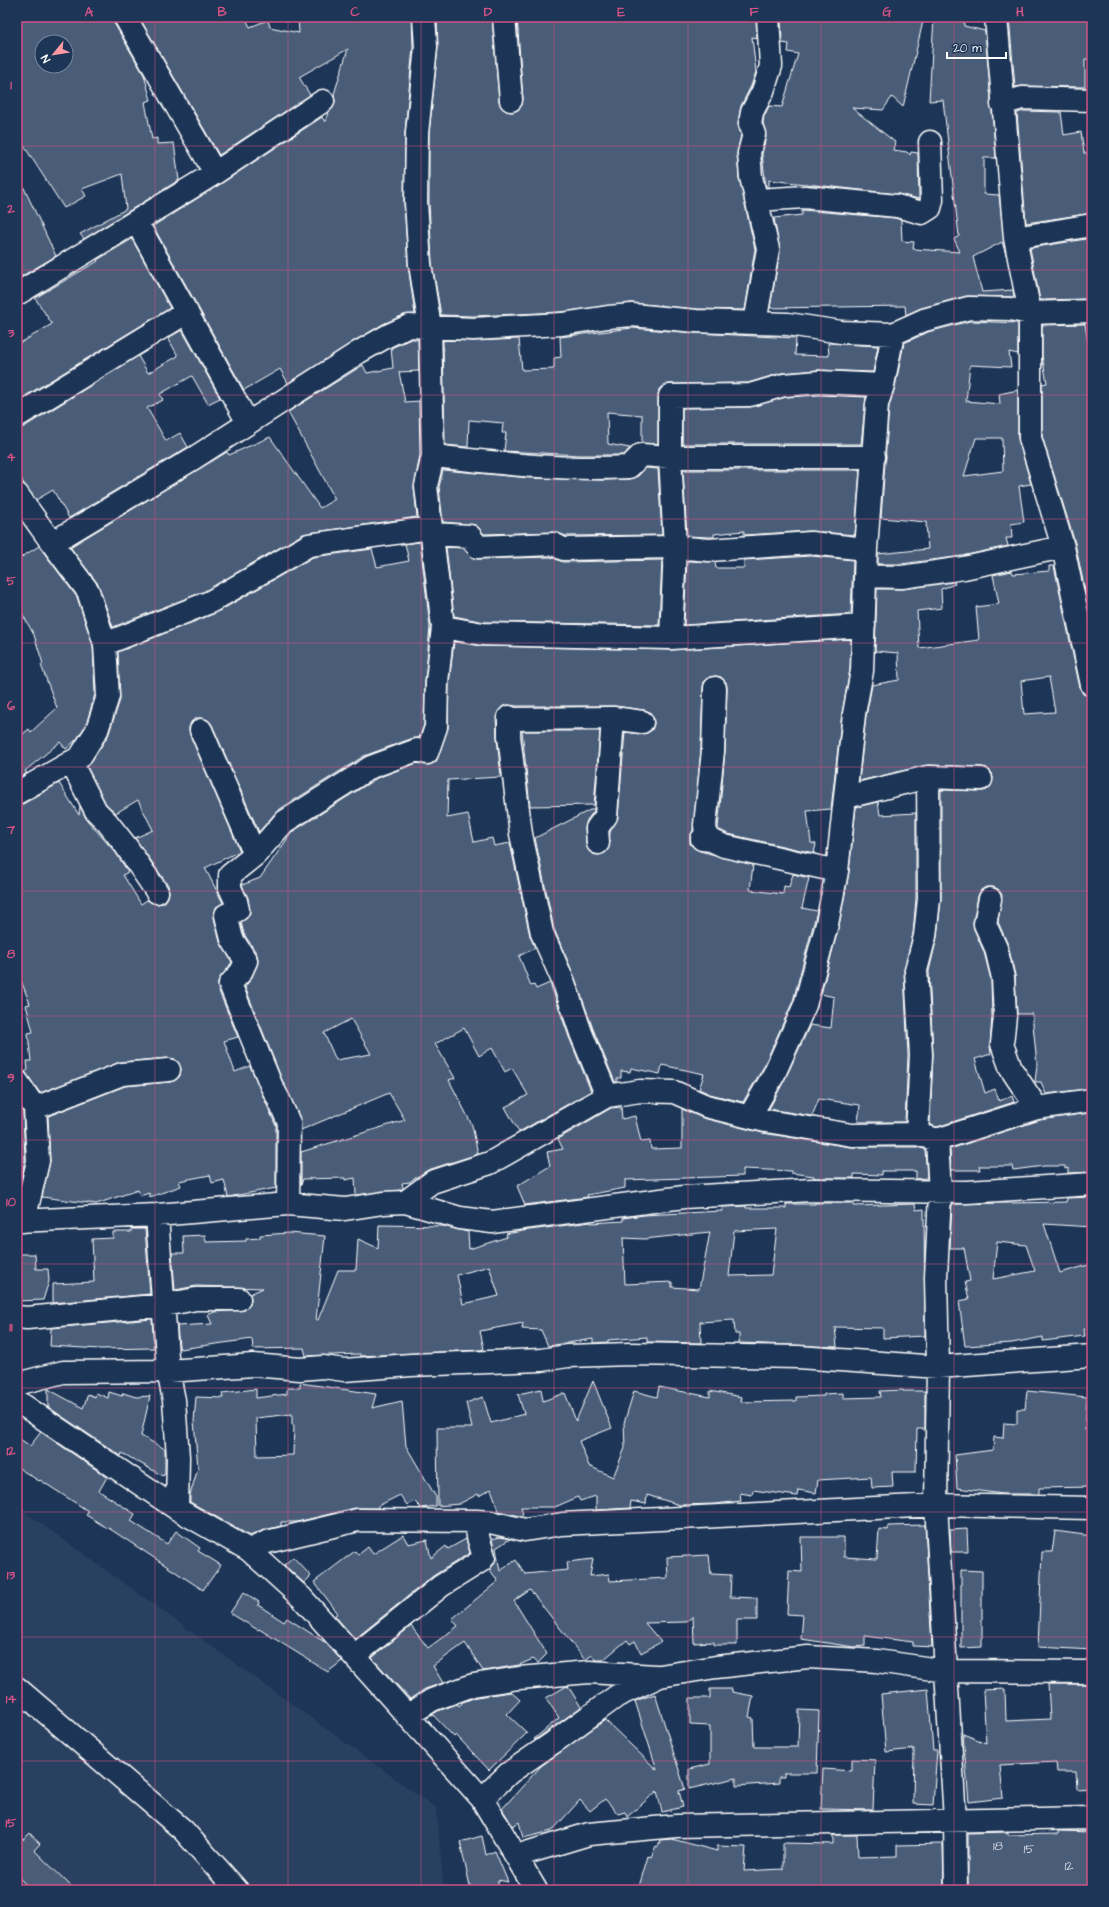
<svg xmlns="http://www.w3.org/2000/svg" width="1109" height="1907" viewBox="0 0 1109 1907" font-family="'Architects Daughter',sans-serif">
<style>
.built{fill:#2a4161}
.building{fill:#4a5d79;stroke:#fff;fill-rule:evenodd}
.lines{fill:none;stroke-linecap:round;stroke-linejoin:round}
.minor-casing{stroke:#fff;stroke-width:25}
.minor{stroke:#1d3557;stroke-width:22}
.grid{fill:none;stroke:#d15284;stroke-width:1;stroke-opacity:0.55}
.labels{text-anchor:middle;dominant-baseline:central;stroke-width:4;stroke-linejoin:round;paint-order:stroke}
.number-label{font-size:13px;fill:#d2d6de}
.neatline{fill:none;stroke:#d15284;stroke-width:1.5}
.grid-label{font-size:13px;text-anchor:middle;font-weight:bold;fill:#d15284}
</style>
<rect width="100%" height="100%" fill="#1d3557"/>
<filter id="ink" filterUnits="userSpaceOnUse"><feTurbulence type="fractalNoise" baseFrequency=".025" numOctaves="2"/><feDisplacementMap in="SourceGraphic" scale="8" xChannelSelector="R" yChannelSelector="G"/><feConvolveMatrix kernelMatrix="1 2 1 2 8 2 1 2 1" color-interpolation-filters="sRGB"/></filter>
<g filter="url(#ink)">
<path class="built" d="M17 1506 436 1808 444 1890H17Z"/>
<path class="building" d="M17 17H113L114 23 144 75 151 100 145 102 152 139 157 138V144L174 143 179 180 84 239 80 234 126 209 122 174 82 189 86 196 64 208 17 135ZM42 42H66V66H42Z
M139 17H245L250 27 268 20 270 27 299 33 298 17H412L413 47 405 132 404 202 408 265 415 314 404 315 383 324 288 383 280 369 244 390 153 226 222 183 322 117 325 122 328 113 334 106 335 101 334 94 348 49 299 77 310 95 219 155Z
M437 17H492L499 101 501 107 506 111 512 112 518 110 522 105 523 99 517 17H744L756 19 757 38 752 37 756 72 751 86 741 106 738 122 741 135 737 154 739 178 755 249 745 310 697 309 631 303 561 312 473 316 441 315 432 263 429 202V134L438 48Z
M781 17H924L903 107 892 97 883 110 852 108 895 142 893 150 907 152 910 155 911 152 918 153 919 199 898 194 769 180V187H766L762 154 766 137 763 123 764 116 769 106 782 107 798 54 788 52 789 44 782 43Z
M934 17H964V26L985 31 996 158H984V194L999 195 1006 255 1002 242 973 257 982 292 1013 290 1014 297 966 296 921 308 906 315 905 306 770 308 780 251 774 218 802 215V210L895 218 901 220 902 241 914 242 913 249 960 252 954 239 959 236 943 100 929 101Z
M1009 17H1092V59H1085V87L1022 86 1015 87Z
M1024 111 1061 112 1064 135 1081 132 1084 153H1092V213L1026 223 1017 113Z
M17 173 56 256 17 279Z
M1092 238V296L1087 295V299L1040 300 1030 248Z
M132 239 170 308 17 401V345L52 324 35 298 98 261 97 260Z
M970 321 1018 323V354L1009 352 1011 367 970 365 966 401 1000 404 999 394 1018 390V438L1031 484 1019 486 1024 522 1011 524 1012 538H1006L1008 546 962 556 901 564H878V554L928 549 926 522 881 518 889 406 895 387 904 343 928 332ZM976 438H1002L1003 471 964 476Z
M1085 324 1092 367V624L1075 543 1042 436V384L1047 383 1042 356V325Z
M632 328 695 333 796 338 795 355 829 356 828 343 878 346 873 372 818 370 781 373 748 383 670 384 664 385 659 389 658 396V444L642 443V415L607 412 608 444 630 448 624 455H580L504 451 506 433H502L503 423 469 420 468 447 445 445 443 340 474 341 519 339 522 370 554 369V358L561 357 560 337Z
M182 330 220 398 208 404 192 376 160 394 163 400 147 408 166 441 180 433 188 447 69 518 53 490 36 500 24 484 17 471V428L24 427 138 356 148 373 178 356 168 338Z
M411 339H418L419 371 399 372 405 402 419 401 420 455 414 487 417 517 303 534 205 591 113 627 98 584 70 547 227 452 229 455 270 437 320 508 335 499 288 412 363 365 367 373 393 368 391 348Z
M819 395 866 397 861 444H682V408L750 407 786 397Z
M646 468 658 469 662 535 566 536 554 532 484 534 476 525 443 522 439 487 443 470 530 478 604 480 630 479 638 476Z
M683 470H860L855 535 810 531 744 535V531L714 534V537H709L687 536Z
M420 542 430 627 425 681 424 725 419 738H413L364 756 277 811 259 832 212 725 208 720 202 718H196L191 722 189 728 190 735 240 851 205 868 223 903 216 907 214 918 220 942 232 962 218 982V989L238 1037 224 1041 235 1072 250 1066 276 1126V1188L228 1197 224 1180 212 1183 210 1175 179 1181 181 1186 150 1197 149 1193 140 1196 138 1190 96 1204 42 1197 50 1161 48 1116 125 1086 170 1082 176 1080 180 1076 181 1069 179 1063 175 1059 168 1058 121 1062 40 1093 25 1072 28 1070 27 1061H31L28 1033 33 1032 26 1005 30 1004 17 970V805L23 804 59 783 79 815 80 806 87 820 116 853 128 872 123 875 141 904 147 900 152 903 157 904 164 903 168 897 169 892 168 885 135 838 153 830 138 800 116 813 106 804 87 767 108 736 120 700 118 652 216 613 313 557 372 549 377 567 409 561 405 544Z
M39 546 77 597 93 646 95 694 86 725 77 739 66 749 60 742 25 771 27 773 17 779V739L29 729 31 732 57 708 41 665 43 664 34 635 17 604V560Z
M446 547 463 548 472 558 478 559 551 557 563 562 662 560 659 625 484 622 454 616Z
M811 556 853 560 851 614 684 625 687 561 715 562 716 568H744V560Z
M1049 566H1054L1080 688 1083 694 1090 697 1092 710V1088L1046 1094 1041 1082H1035L1037 1065 1032 1014H1017L1015 975 1008 945 998 922 1002 895 998 889 993 887H986L981 890 978 896 973 922 974 929 984 952 991 980 992 1016 990 1046 991 1054 975 1059 985 1093 995 1089 999 1101 1012 1096 1014 1102 937 1127 930 1125 933 1054 929 971 937 937 941 900V790L981 791 987 790 991 786 993 779 992 773 987 768 982 767 928 765 859 781 866 716 872 685 899 680 898 653 875 651 877 589H904L954 582 955 584 941 589 942 608 917 611 919 648 979 640 976 607 999 604 993 575 1012 571 1013 574 1049 571ZM1049 677 1055 712 1024 714 1021 681Z
M851 639 850 670 842 713 831 809 807 811 811 843 816 844 814 853 728 834 718 829 725 751 727 688 726 682 721 677 716 676 709 677 704 682 703 687 701 750 693 830 690 837V844L694 848 700 851 753 865 750 890 783 894 784 886 789 887 793 874 809 878 802 908 817 911 793 1001 763 1068 743 1102 710 1094 699 1089 704 1074 662 1065 660 1074 631 1068 630 1072 621 1071V1078H617V1082H615L593 1029 575 978 554 929 535 838 594 808V811L587 820 585 828 586 844 588 850 593 854 599 855 605 853 609 848 610 832 618 817 625 732 640 734 647 733 652 730 654 724 653 717 650 712 644 710 615 706H516L508 705 503 706 498 711 496 717 497 737 501 777 448 780 447 818 468 814 474 842 492 838 494 846 510 843 530 936 535 948 519 956 531 986 534 985 536 989 550 983 569 1037 591 1091 519 1132 505 1107 528 1095 512 1068 505 1072 492 1048 479 1056 464 1028 435 1044 455 1078 449 1080 472 1125 478 1154 428 1170 412 1180 410 1182 402 1183 403 1188 401 1190 356 1195 355 1178 345 1180V1178L303 1179 301 1185V1152L405 1120 389 1093 301 1130 300 1118 282 1080 245 987 252 977 258 960 257 954 244 934 241 922 247 918 250 913 248 898 242 885 260 878 292 832 377 778 417 763 429 765 436 762 448 728 449 683 454 642 483 646 671 650ZM351 1019 371 1054 336 1060 324 1033Z
M522 731H600L594 805 530 806Z
M878 802 880 815 916 813V898L913 934 904 971 908 1055 905 1122H858L860 1105 819 1099 812 1116 769 1109 785 1079 810 1025 831 1028 834 997 821 994 839 926 849 872 856 807Z
M17 1104 23 1112 25 1160 17 1196 20 1158H17Z
M621 1107 622 1119 635 1116 641 1142 650 1141 651 1149 682 1148V1109L703 1118 763 1133 850 1147H915L925 1149 927 1178 916 1179V1171H882V1175L854 1174V1178H814V1176L791 1173V1171L743 1169V1176L625 1180V1188L587 1195 588 1197 525 1205 517 1186 550 1166 547 1152 563 1149 558 1139 611 1108Z
M1090 1113 1092 1120V1172L1068 1173V1168L1065 1169V1166H1044L1013 1170 1012 1166H979L980 1170H951L950 1149 1040 1120Z
M1092 1197V1227L1044 1224 1060 1273 1092 1264V1328L1084 1329 1085 1336 1043 1341V1337L1012 1343 965 1346 959 1301 969 1299 965 1282 970 1281 964 1248H950L952 1204 1066 1202 1067 1198ZM997 1242 1026 1245 1035 1271 993 1279Z
M815 1203H854V1206L915 1204 916 1210 924 1209 925 1336 883 1338V1328L835 1327 837 1347 739 1343V1334H735L734 1320 700 1322 701 1343 647 1342V1337L608 1340V1342L593 1343V1339L548 1346 541 1330 522 1329 523 1323 480 1331 484 1349 480 1350 360 1356V1354L306 1356 304 1348 253 1349 252 1339 180 1349 179 1346 177 1326 212 1324 208 1315 214 1312 245 1310 250 1305 251 1299 250 1294 263 1288 196 1286 175 1290 172 1253H184L183 1236 205 1235 206 1242 246 1241V1239L260 1238V1235L289 1233 325 1236 316 1320H318L338 1270H356L358 1239 378 1248 379 1225 443 1226 468 1232 469 1249 507 1237 506 1234 522 1231 591 1222V1223L623 1221V1218L644 1215 722 1211V1207L746 1206V1208H786V1204H815ZM777 1229 771 1275 729 1276 734 1231ZM710 1232 699 1289 672 1287V1282L625 1284 623 1238 644 1239ZM489 1266 499 1296 463 1304 457 1275Z
M131 1229H145L150 1294 53 1303V1284L94 1282 92 1239 113 1238V1232H131Z
M17 1254H35L36 1269H48L49 1281 43 1300 17 1301Z
M152 1319 154 1348 100 1349 50 1346 51 1328Z
M593 1381 612 1428 579 1441 589 1466 613 1477 625 1448 624 1423 634 1391 657 1397 659 1387 710 1397V1391L742 1397 741 1402 796 1401V1397L824 1396V1394L843 1393V1398L881 1397 880 1391 903 1390V1391H925V1429H917L916 1472H892L893 1487 872 1488 871 1477 818 1480 816 1493 798 1490 797 1496 753 1490 752 1495 740 1493 741 1501 715 1504 680 1505 647 1495 646 1504 631 1501 630 1508 596 1510V1496L580 1501 578 1497 555 1507H521L523 1515 519 1516 499 1511 491 1489 479 1496 478 1494 459 1504 438 1506 437 1428H472L466 1403 483 1397 491 1423 524 1414 518 1394 541 1389 543 1401 565 1393 576 1421Z
M300 1383 376 1394 372 1408 402 1401 406 1446 436 1497V1506L421 1508 414 1501 407 1505 400 1495 378 1506V1508H355L297 1522H281V1526L264 1530 250 1536 190 1502V1495L198 1468 194 1421 196 1397 223 1398 222 1393 256 1389V1398L287 1394V1388H300ZM292 1414V1425H294L293 1455 257 1456 256 1418Z
M48 1389 83 1408 88 1394 95 1397 96 1393 108 1398 109 1392 122 1396 123 1393 136 1397 150 1396 141 1436 165 1449V1473L163 1476 122 1453 121 1456 48 1407Z
M1027 1391 1087 1397 1085 1430H1092V1487L1039 1488V1494H1003L957 1488 955 1455 993 1450 994 1437 1003 1438 1004 1423 1017 1424V1409H1025Z
M41 1432 107 1477 99 1491 135 1514 131 1521 167 1544 176 1531 200 1548 198 1551 221 1565 203 1590 107 1527V1528L86 1515 88 1511 40 1480 39 1481 17 1467V1437L30 1446Z
M925 1525 932 1647 913 1646V1642L865 1636V1646L854 1647 801 1639 803 1615 787 1614 789 1571 802 1572 801 1537H844V1557L877 1559 879 1529 888 1530V1526Z
M967 1529 968 1552H951L950 1530Z
M1055 1531 1092 1536V1650L1038 1647 1042 1552H1052Z
M403 1535 408 1544 427 1540 431 1558 446 1546 448 1549 466 1539 470 1553 433 1576 355 1639 335 1616 337 1612 314 1582 355 1551 358 1555 368 1547 373 1554Z
M500 1537 510 1539 496 1548 500 1571 516 1560 525 1574 568 1570 567 1562 593 1559 590 1576 609 1574 610 1581 668 1578 667 1557 709 1555 711 1574 731 1575 730 1597 757 1598V1620H737V1645H714V1642L694 1643 693 1616 686 1622 645 1623 661 1642 641 1653 635 1641 630 1644 627 1640 603 1660H595L592 1655 585 1660 530 1590 514 1601 547 1654 538 1663 533 1659 519 1665 483 1671 465 1643 433 1666 443 1683 425 1689 410 1699 372 1658 411 1626 428 1648 458 1626 452 1619 498 1581 490 1570 496 1559 492 1539Z
M293 1557 311 1576 304 1583 284 1565Z
M961 1570 982 1571V1647L961 1648Z
M244 1592 259 1602 258 1605 284 1622 287 1618 326 1643 342 1661 328 1672 259 1629 258 1630 230 1613Z
M1048 1684H1092V1788L1077 1789 1076 1772H1057L1056 1762 1000 1765 1003 1798 969 1802 963 1734 986 1743 983 1690 1005 1689 1006 1721 1050 1719Z
M568 1686 581 1707 535 1740 534 1739 559 1718 546 1698 565 1687Z
M710 1689H732V1692L753 1696 749 1717 753 1718 754 1747H798L799 1710 819 1711 817 1773H784V1777H779V1783L736 1786V1778L689 1789V1769L710 1764V1726L690 1725V1698H710Z
M928 1689 933 1750H937L933 1805 913 1804 914 1749 886 1752 881 1694Z
M511 1692 520 1700 507 1714 527 1733 489 1770 456 1735 454 1737 433 1715 427 1718 438 1711 457 1704 459 1706 463 1702 476 1697Z
M655 1694 685 1789 679 1791 683 1807 662 1812 657 1791 627 1817 625 1812 618 1814 605 1799 590 1811 580 1800 552 1831 523 1838 519 1822 513 1826 502 1809 541 1766 605 1720 657 1770 635 1701Z
M852 1759 875 1760 873 1810 821 1809 823 1769 852 1771Z
M1058 1831 1092 1832V1890H968V1833L1008 1832V1835L1058 1834Z
M30 1833 40 1844 34 1850 75 1890H32L17 1876V1834L23 1840Z
M833 1835H857L858 1857 897 1856V1845L943 1844 944 1890H638L648 1856 651 1857 656 1846 658 1847 660 1840 672 1839 717 1851V1846L746 1847 744 1871 783 1869V1843L833 1844Z
M482 1836 486 1855 495 1851 508 1882 498 1880V1885H488L489 1890H471L460 1842Z"/>
<g class="lines">
<defs>
<path id="minor" d="M125 17 215 173
M504 17 511 100
M996 17 1015 238 1030 313V438L1063 547
M1002 104 1022 98 1092 100
M756 200 805 197 897 206 922 213 930 208 932 200 930 142
M136 221 248 423
M1015 238 1092 225
M17 294 215 173 323 101
M755 323 768 249 751 177 749 153 754 134 750 124 752 112 763 91 771 66 768 17
M17 416 187 312
M433 456C498 463 563 471 629 467L641 455 670 457H874
M17 494 52 543
M431 534 470 536 478 547 554 544 563 549 675 547 709 550 811 543 866 549
M866 576 902 577 964 568 1063 547 1092 685
M443 627 483 634 671 638 864 626
M671 638 675 547 670 457V396L750 395 784 385 819 382 883 385
M105 644 210 602 309 545 430 528
M715 688 713 751 705 825 706 835 702 839 711 840 724 846 837 871
M201 730 255 855
M71 762 96 811 107 822 126 846 157 892
M17 793 80 757 97 730 108 696 105 644 88 591 52 543 194 458 359 352 389 335 409 326 473 329 562 324 608 317 632 315 696 321 788 324 841 332 893 334
M846 797 928 777 981 779
M598 843 597 828 606 816 613 718
M990 899 985 924 996 948 1003 978 1005 1016 1002 1044 1011 1069 1037 1108
M17 1081 35 1108 38 1161 24 1221
M607 1096 581 1033 564 983 542 933 521 834 509 736V717L513 719 613 718 642 722
M35 1108 122 1074 169 1070
M750 1116 774 1074 805 1005 827 924 837 871 854 714 862 671 866 549 877 404 883 385 893 334 924 320 969 308 1010 309 1030 313 1092 311
M917 1134 921 1055 916 970 925 936 929 899 928 777
M937 1140 940 1193 936 1277 938 1367 936 1505 955 1820 956 1890
M405 1202 460 1218 492 1222 684 1197 812 1190 967 1192 1092 1184
M288 1204 289 1123 278 1098 271 1085 230 984 241 972 246 961 232 939 226 915 238 910 236 901 230 888V875L255 855 284 822 371 767 417 750 427 753 436 727 437 682 443 627 426 486 433 456 430 327 420 264 416 202 417 133 426 47 424 17
M157 1215 168 1371 174 1400 178 1457 177 1509
M17 1221 157 1215 288 1204 345 1209 383 1203 405 1202 432 1182 490 1163 607 1096 640 1091 674 1092 706 1106 766 1121 852 1135 917 1134 937 1140 1037 1108 1092 1100
M17 1317 27 1318 164 1305 196 1299H239
M17 1384 63 1372 168 1371 253 1365 300 1369 323 1367 344 1370 411 1365 541 1360 568 1356 630 1354 798 1357 938 1367 1092 1356
M17 1401 177 1509 249 1550 302 1598 482 1799 536 1890
M249 1550 267 1542 358 1520 476 1521 490 1522 525 1530 562 1524 936 1505 1092 1508
M354 1656 441 1586 481 1561 484 1557 478 1537 476 1521
M17 1688 183 1830 237 1890
M407 1716 432 1700 473 1685 519 1678 589 1672 656 1676
M482 1799 509 1773 554 1742 617 1696 660 1676 716 1667 808 1657 877 1661 946 1671 1092 1672
M516 1856 589 1834 676 1826 1092 1818"/>
</defs>
<use href="#minor" class="minor-casing"/>
<use href="#minor" class="minor"/>
</g>
</g>
<path class="grid" d="M155 17V1890M288 17V1890M421 17V1890M554 17V1890M688 17V1890M821 17V1890M954 17V1890M17 146H1092M17 270H1092M17 395H1092M17 519H1092M17 643H1092M17 767H1092M17 891H1092M17 1016H1092M17 1140H1092M17 1264H1092M17 1388H1092M17 1512H1092M17 1637H1092M17 1761H1092"/>
<g class="labels">
<g class="number-label">
<text x="998" y="1846">18</text>
<text x="1029" y="1849">15</text>
<text x="1069" y="1866">12</text>
</g>
</g>
<rect width="1109" height="1907" fill="none" stroke="#1d3557" stroke-width="44"/>
<g transform="translate(54 54) rotate(240)"><circle r="19" fill="#1d3557" stroke="#77869a"/>
<path d="M0-3L7 15L0 10L-7 15Z" fill="#ff9aa2"/>
<text y="-6" font-size="11" font-weight="bold" text-anchor="middle" fill="#ffffff">N</text>
</g>
<path d="M947 52v6h59v-6" fill="none" stroke="#ffffff" stroke-width="2"/>
<text x="953" y="52" font-size="12" fill="#ffffff" stroke="#1d3557" stroke-width="3" paint-order="stroke">20 m</text>
<rect x="22" y="22" width="1065" height="1863" class="neatline"/>
<g class="grid-label">
<text x="89" y="16">A</text>
<text x="222" y="16">B</text>
<text x="355" y="16">C</text>
<text x="488" y="16">D</text>
<text x="621" y="16">E</text>
<text x="754" y="16">F</text>
<text x="887" y="16">G</text>
<text x="1020" y="16">H</text>
<text x="11" y="89">1</text>
<text x="11" y="213">2</text>
<text x="11" y="337">3</text>
<text x="11" y="461">4</text>
<text x="11" y="585">5</text>
<text x="11" y="710">6</text>
<text x="11" y="834">7</text>
<text x="11" y="958">8</text>
<text x="11" y="1082">9</text>
<text x="11" y="1206">10</text>
<text x="11" y="1331">11</text>
<text x="11" y="1455">12</text>
<text x="11" y="1579">13</text>
<text x="11" y="1703">14</text>
<text x="11" y="1827">15</text>
</g>
</svg>
